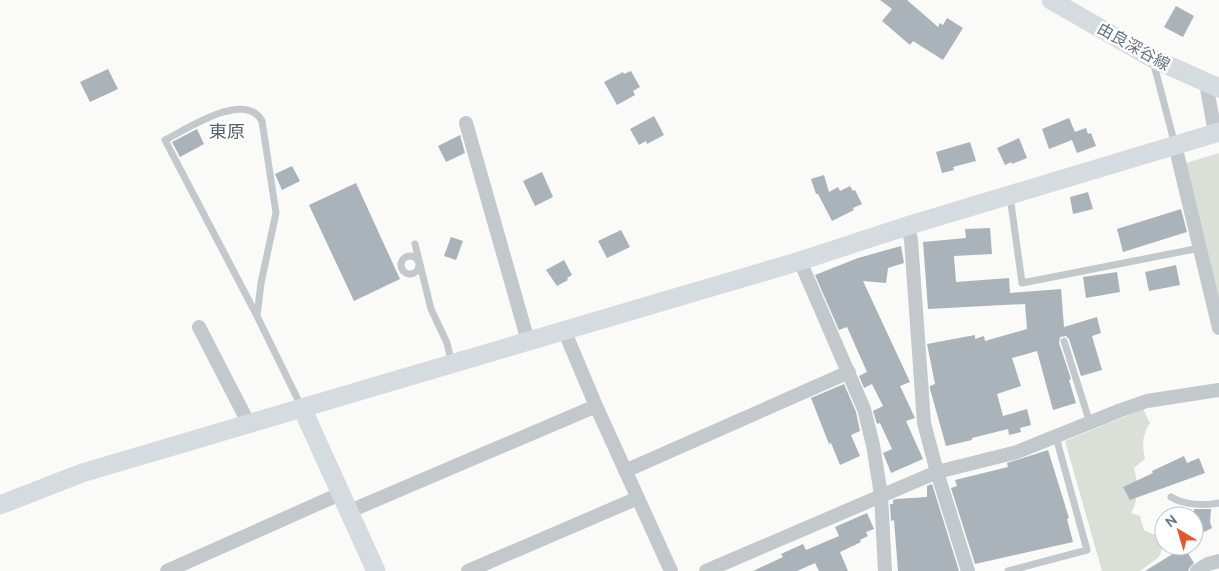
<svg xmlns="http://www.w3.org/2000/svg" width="1219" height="571" viewBox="0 0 1219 571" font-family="Ubuntu,'Noto Sans JP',sans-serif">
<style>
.green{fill:#dadfd7}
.building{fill:#aab3b9}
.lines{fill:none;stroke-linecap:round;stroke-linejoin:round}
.lane{stroke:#c3c8cc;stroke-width:7}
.street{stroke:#c3c8cc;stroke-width:14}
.secondary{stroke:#d6dbdf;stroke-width:19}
.labels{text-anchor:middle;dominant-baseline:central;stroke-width:5;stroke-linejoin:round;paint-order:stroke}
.street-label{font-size:16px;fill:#657683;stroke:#fff}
.neighbourhood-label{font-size:18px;fill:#57646e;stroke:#fff}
</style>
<rect width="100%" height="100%" fill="#fafaf8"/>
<path class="green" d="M1219 153V297H1218L1186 163Z
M1143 409 1150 423C1142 435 1142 446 1145 459L1134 468C1138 483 1139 499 1131 513L1140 516 1144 530 1155 535 1163 546 1159 557 1140 571H1102L1065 441Z"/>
<path class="building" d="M880 0H907L938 27 940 23 943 25 947 18 963 28 943 60 913 41 910 45 882 21 892 9Z
M1176 6 1194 16 1183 37 1164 27Z
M108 69 118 89 90 102 80 82Z
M631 71 640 87 633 91 635 95 617 105 604 82 623 72 624 74Z
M654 116 664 135 647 144 646 141 639 145 630 129Z
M1069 118 1075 132 1086 128 1088 134 1091 133 1096 146 1077 153 1072 140 1049 149 1042 129Z
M197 129 204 144 180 157 172 142Z
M460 135 465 153 446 162 438 146Z
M1019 138 1027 158 1012 164 1011 162 1005 165 997 148Z
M970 142 976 161 953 167 954 170 942 173 936 152Z
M292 166 300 181 282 190 275 174Z
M542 172 553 197 535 206 523 181Z
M824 175 829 192 838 187 840 191 850 186 853 191 855 190 862 204 853 208 854 210 832 221 818 194H816L811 179Z
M356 183 400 279 354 301 309 205Z
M1088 192 1093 209 1073 214 1070 197Z
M1181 209 1187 232 1123 252 1117 229Z
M990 228 992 254 954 256 956 282 1009 278 1010 293 1061 289 1064 327 1097 317 1101 333 1092 336 1102 370 1081 376 1069 339 1066 336 1060 337 1059 343 1071 379 1069 380 1076 403 1053 410 1037 351 1012 358 1021 386 997 394 1003 416 1027 409 1031 425 1020 428 1021 432 1009 435 1008 429 972 438V440L946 446 930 389V386L935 384 927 344 975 335V339L984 336 985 341 1027 329 1025 304 928 309 923 242 966 238 965 229Z
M621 230 630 247 607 258 598 241Z
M451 237 463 241 456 260 444 256Z
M901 246 904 263 888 268 886 283 863 281 910 382 900 386 915 418 906 421 923 459 891 473 883 453 892 449 880 423 877 424 873 411 883 406 872 384 864 388 859 376 867 372 847 327 839 330 815 275 858 258Z
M564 260 572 275 567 278 568 280 557 286 546 270Z
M1176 265 1180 285 1149 291 1145 272Z
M1117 272 1120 292 1086 298 1083 277Z
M844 384 856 412 860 431 851 435 860 456 840 465 831 443 829 444 811 398Z
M1048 450 1069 518 1067 519 1073 542 975 564 951 488 957 486 955 480 1008 467 1007 463Z
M1184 456 1187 463 1199 458 1205 473 1130 500 1123 487 1153 473 1152 471Z
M932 484 959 571H898L894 520 891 521 890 504H893V500L896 499 927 497V486Z
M1194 509H1211L1210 522 1212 528 1194 537Z
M867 513 874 529 866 532 868 536 860 540 861 542 840 552 848 571H819L815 563 797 571H753L783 557 781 554 803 544 806 550 839 536 835 527Z
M1184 547 1194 563 1190 567 1188 571H1145Z"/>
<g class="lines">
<path class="lane" d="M1153 61 1175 145
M1010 196 1022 283 1200 248
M415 244 431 309 447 343 452 364
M401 265a9 9 0 1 1 18 0a9 9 0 1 1-18 0Z
M257 316 261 283 276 213 262 121C245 90 187 129 165 140L257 316 302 408
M1064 341 1090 423
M1171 497C1184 505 1204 506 1219 503
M1008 571 1087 550 1056 437"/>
<path class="street" d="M1206 83 1215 133
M466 123 528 341
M1175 145 1219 328
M908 226 911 240 924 423 937 472 968 571
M800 261 864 409 873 445 881 495 885 571
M199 327 249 424
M564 330 596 406 671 571
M625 471 849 372
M350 511 596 406
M167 571 342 493
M468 571 638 498
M706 571 937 472 1017 452 1121 410 1147 401 1219 390
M1197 571 1208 564 1219 561"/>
<path class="secondary" d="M1051 0 1152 58 1219 88
M302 408 376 571
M0 505 82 473 800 261 910 225 1219 132"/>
</g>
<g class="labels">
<g class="street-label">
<text transform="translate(1134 46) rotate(29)">由良深谷線</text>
</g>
<g class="neighbourhood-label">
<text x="227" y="131">東原</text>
</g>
</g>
<g transform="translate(1179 531) rotate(322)"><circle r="24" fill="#ffffff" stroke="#c1c8cd"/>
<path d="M0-4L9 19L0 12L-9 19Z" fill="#e4572e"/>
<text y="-8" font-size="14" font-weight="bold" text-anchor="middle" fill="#657683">N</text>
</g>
</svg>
